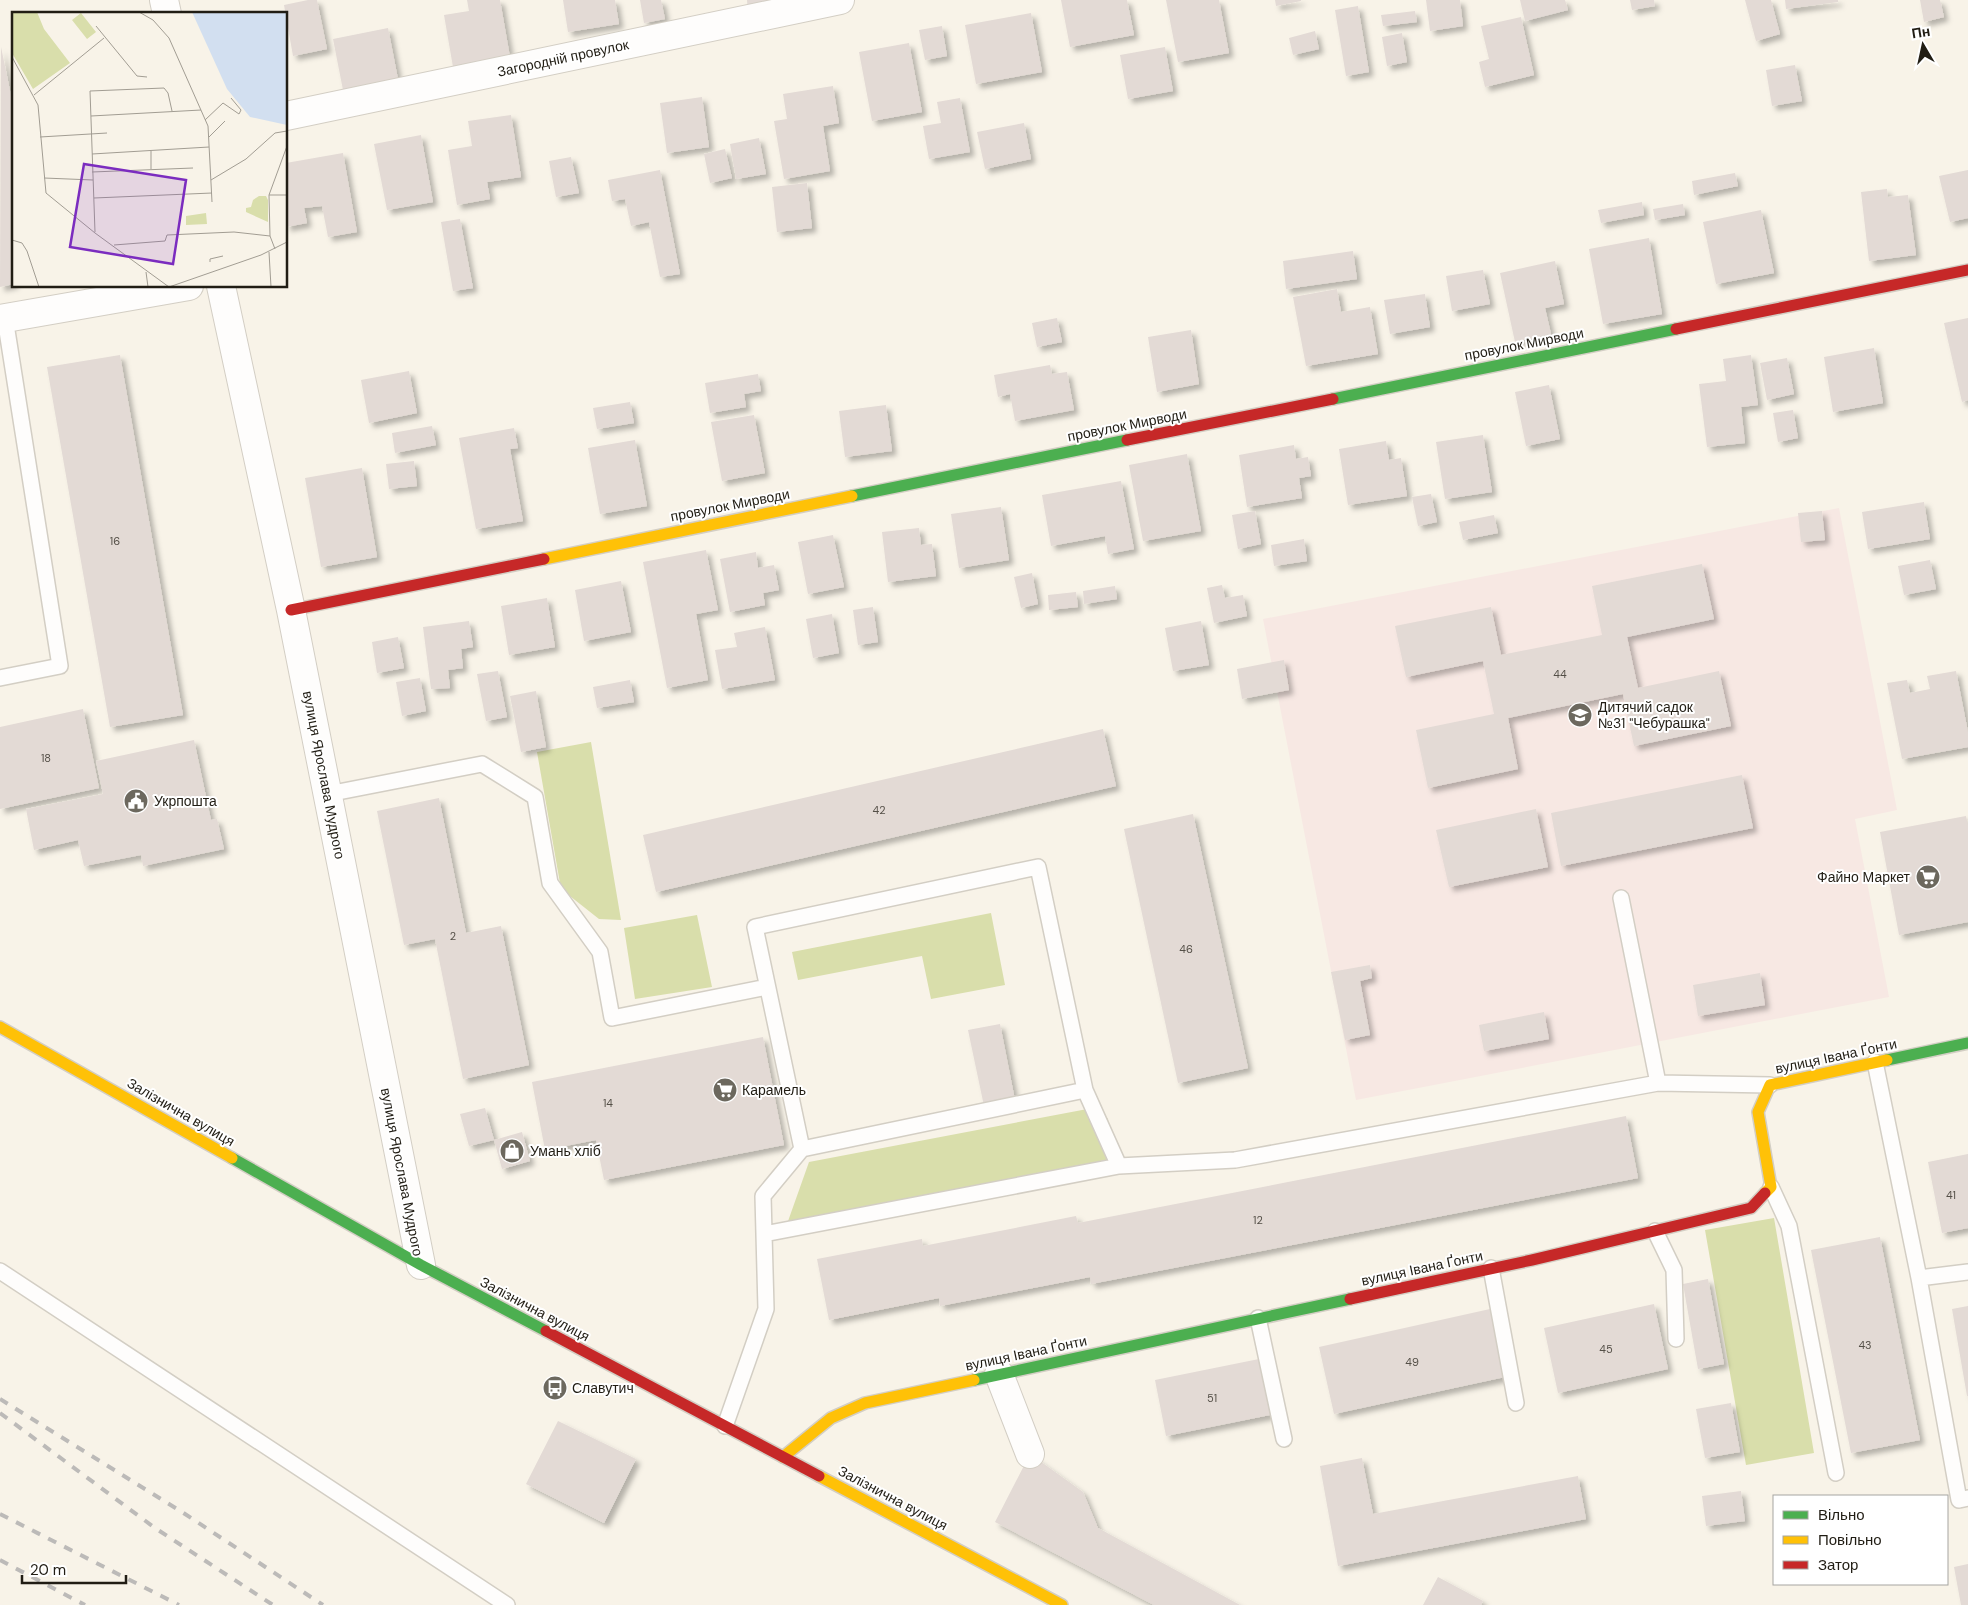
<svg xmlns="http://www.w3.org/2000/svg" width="1968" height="1605" viewBox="0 0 1968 1605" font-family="'DM Sans',sans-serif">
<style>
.education{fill:#f7e8e3}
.green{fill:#d9deab}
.building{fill:#e3dad5;filter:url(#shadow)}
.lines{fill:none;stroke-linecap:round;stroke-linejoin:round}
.lane-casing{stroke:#d3cec4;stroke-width:18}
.street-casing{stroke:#d3cec4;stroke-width:30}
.fast-casing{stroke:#d3cec4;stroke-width:14}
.slow-casing{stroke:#d3cec4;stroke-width:14}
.jam-casing{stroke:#d3cec4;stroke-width:14}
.lane{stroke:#fefdfc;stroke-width:15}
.street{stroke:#fefdfc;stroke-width:28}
.fast{stroke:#4caf50;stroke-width:11}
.slow{stroke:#ffc107;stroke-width:11}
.jam{stroke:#c62828;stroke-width:11}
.rail{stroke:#bcbab8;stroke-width:4;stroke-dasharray:9 9;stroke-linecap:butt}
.labels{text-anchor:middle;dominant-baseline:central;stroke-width:4;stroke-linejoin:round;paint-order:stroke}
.number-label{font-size:11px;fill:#544f47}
.street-label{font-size:14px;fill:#211d14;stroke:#fff}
.poi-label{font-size:14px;fill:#211d14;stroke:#fff;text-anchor:start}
.inset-road{fill:none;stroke:#a29d93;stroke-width:1}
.view{fill:#7b2cbf;fill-opacity:0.15;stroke:#7b2cbf;stroke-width:2.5}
.inset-edge{fill:none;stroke:#211d14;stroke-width:2.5}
</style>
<defs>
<filter id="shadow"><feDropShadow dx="4.5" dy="4.5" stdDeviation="2.5" flood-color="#0004"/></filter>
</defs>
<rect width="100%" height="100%" fill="#f8f3e8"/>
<path class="education" d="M1839 508 1897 810 1855 819 1889 997 1356 1100 1263 619Z"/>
<path class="green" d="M591 742 621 920 599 919 561 889 537 752Z
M991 913 1005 985 931 999 922 956 798 980 792 952Z
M697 915 712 987 635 999 624 928Z
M1098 1107 1108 1119 1112 1164 787 1224 809 1162Z
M1774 1218 1814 1453 1746 1465 1705 1230Z"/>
<path class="building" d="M308 0H317L327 49 293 56 284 5Z
M467 0H500L510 57 453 67 444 15 469 11Z
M563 0H615L619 24 568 32Z
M640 0H661L665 19 644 23Z
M747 0H768L770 10 748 13Z
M1061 0H1127L1134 35 1070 47Z
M1166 0H1219L1229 53 1178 62Z
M1275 0H1301V1L1276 6Z
M1426 0H1460L1463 26 1430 31Z
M1520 0H1565L1568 10 1525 21Z
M1630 0H1654L1655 6 1632 10Z
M1745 0H1771L1780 34 1756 41Z
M1785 0H1838V2L1786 9Z
M1920 0H1940L1944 17 1924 22Z
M1358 6 1369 72 1346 76 1335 10Z
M1415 11 1417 22 1383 26 1381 15Z
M1031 13 1042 72 976 84 965 25Z
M1521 17 1534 75 1485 87 1479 62 1489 59 1481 26Z
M942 26 947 56 925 60 919 30Z
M388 28 398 79 343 90 333 39Z
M1315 31 1319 49 1293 55 1289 38Z
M1402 33 1407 62 1387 66 1382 37Z
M909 43 922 112 872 121 859 52Z
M1 47 14 110V284L0 287Z
M1165 47 1173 91 1128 99 1120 55Z
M1795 65 1802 101 1772 106 1766 70Z
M833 86 839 123 823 126 830 171 784 179 774 121 787 119 783 94Z
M702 97 709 147 667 153 660 103Z
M960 98 970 152 929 159 923 126 941 123 937 102Z
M511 115 521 177 487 182 490 199 457 205 448 150 472 146 468 121Z
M1024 123 1031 159 985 169 977 132Z
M421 135 433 202 387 210 374 144Z
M759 138 766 174 736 179 730 144Z
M725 149 732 178 710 183 704 154Z
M343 153 357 232 328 237 322 206 304 208 307 223 286 227V163Z
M571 157 579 193 556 197 549 161Z
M660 170 680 274 660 277 649 222 631 226 625 199 612 201 608 180Z
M1968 170V218L1950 222 1939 176Z
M1735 173 1738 186 1694 195 1692 181Z
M807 183 812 228 777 232 772 187Z
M1887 189 1888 197 1908 195 1916 255 1869 261 1861 192Z
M1642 202 1644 215 1601 223 1598 210Z
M1683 204 1685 215 1655 220 1653 209Z
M1761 210 1774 273 1716 284 1703 222Z
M460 219 473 288 453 291 441 222Z
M1649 238 1662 314 1603 324 1589 249Z
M1353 251 1357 279 1286 289 1283 261Z
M1555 261 1564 304 1545 308 1551 334 1515 342 1500 273Z
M1483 270 1490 304 1452 311 1446 276Z
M1337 289 1341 312 1370 307 1378 354 1306 366 1293 297Z
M1425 294 1430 327 1390 334 1384 300Z
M1057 318 1062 342 1037 347 1032 323Z
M1968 318V400L1962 402 1944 323Z
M1191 330 1199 384 1157 392 1148 337Z
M1874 348 1883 403 1833 412 1824 357Z
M120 355 183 715 110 727 47 367Z
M1751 355 1758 405 1741 407 1745 443 1707 447 1699 384 1726 381 1723 359Z
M1787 358 1794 394 1767 400 1760 363Z
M1050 365 1052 374 1067 372 1074 410 1015 421 1010 394 998 397 994 375Z
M409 371 417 413 369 423 361 380Z
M758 374 761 391 744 394 746 407 710 413 705 383Z
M1549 385 1560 439 1526 446 1515 392Z
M630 402 634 423 597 429 593 408Z
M886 405 892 451 845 457 839 411Z
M1793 410 1798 438 1778 442 1773 413Z
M754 415 765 473 722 481 711 422Z
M432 426 436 445 395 453 392 433Z
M514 428 518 448 510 449 523 521 476 529 459 438Z
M1483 435 1492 492 1445 499 1436 442Z
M635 440 647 506 600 514 588 448Z
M1386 441 1389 460 1401 458 1407 496 1348 505 1339 449Z
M1294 445 1296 459 1308 457 1311 476 1299 478 1302 498 1247 507 1239 455Z
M1187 454 1201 531 1143 541 1129 465Z
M414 461 417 486 389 489 386 464Z
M362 468 377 557 321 567 305 478Z
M1121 481 1134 549 1108 554 1105 536 1051 546 1042 495Z
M1431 494 1437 522 1418 526 1412 497Z
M1924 502 1930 539 1868 549 1862 512Z
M1001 507 1009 560 959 568 951 514Z
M1255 511 1261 544 1238 549 1232 515Z
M1822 511 1825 540 1801 542 1798 513Z
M1494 515 1498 533 1463 540 1459 522Z
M919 528 921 545 932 544 936 576 888 582 882 532Z
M833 535 844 587 808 594 798 542Z
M1304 539 1307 561 1274 566 1271 545Z
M706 550 718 610 696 614 708 680 667 688 643 562Z
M756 552 758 568 774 565 779 590 763 593 765 605 730 612 720 559Z
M1930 560 1936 589 1904 595 1898 566Z
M1702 564 1714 619 1627 637 1638 688 1719 671 1731 726 1634 746 1623 694 1508 718 1518 769 1428 788 1416 730 1494 714 1483 661 1406 677 1395 626 1491 607 1501 655 1602 635 1592 586Z
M1032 573 1038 604 1021 608 1014 577Z
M621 581 631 632 584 641 575 590Z
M1222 585 1225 598 1243 595 1247 616 1214 623 1207 588Z
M1115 586 1117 599 1084 604 1083 591Z
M1076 592 1078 607 1049 610 1048 595Z
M547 598 555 647 509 655 501 606Z
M873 607 878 642 858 645 853 610Z
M832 614 839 653 813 658 806 619Z
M469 621 473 647 461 649 463 668 448 670 450 688 431 689 423 627Z
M1201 621 1209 665 1173 671 1165 628Z
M765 627 775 680 722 689 715 650 737 647 734 633Z
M398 637 404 668 377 673 372 642Z
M1284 660 1289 690 1242 699 1237 669Z
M498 671 507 717 486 721 477 674Z
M1956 671 1968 732V747L1902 759 1887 683 1907 680 1910 693 1930 689 1927 676Z
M420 678 426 711 402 716 396 682Z
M630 680 634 702 597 708 593 687Z
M536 691 546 747 521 752 510 696Z
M83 709 99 788 0 809V727Z
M1103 729 1116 786 656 892 643 835Z
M194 740 211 820 217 819 224 849 143 866 141 855 84 866 78 840 34 850 26 809 103 794 96 761Z
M1742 775 1753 828 1561 866 1551 813Z
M439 798 466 933 501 926 529 1065 463 1079 435 939 404 945 377 811Z
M1536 809 1548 867 1449 887 1436 830Z
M1193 814 1248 1068 1178 1083 1124 829Z
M1966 816 1968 825V922L1899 935 1880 832Z
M1370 965 1372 978 1360 981 1370 1035 1345 1040 1331 972Z
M1760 973 1765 1005 1698 1016 1693 985Z
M1544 1012 1549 1039 1484 1051 1479 1025Z
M1000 1024 1015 1100 984 1106 968 1030Z
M763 1037 784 1145 604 1180 596 1140 545 1150 532 1082Z
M485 1108 494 1140 469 1146 460 1114Z
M1626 1116 1638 1178 1091 1284 1090 1277 940 1306 939 1298 829 1320 817 1259 922 1239 923 1246 1076 1216 1078 1223Z
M522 1132 530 1161 502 1169 494 1140Z
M1968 1154V1228L1942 1233 1928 1162Z
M1880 1237 1920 1440 1851 1453 1811 1250Z
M1708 1279 1724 1364 1698 1369 1683 1284Z
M1654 1304 1668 1369 1558 1393 1544 1328Z
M1968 1306V1396H1967L1952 1309Z
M1490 1309 1505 1377 1334 1414 1319 1347Z
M1259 1359 1270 1415 1166 1436 1155 1380Z
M1731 1403 1740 1452 1705 1458 1696 1409Z
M558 1421 636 1459 604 1523 526 1484Z
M1030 1454 1083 1492 1098 1528 1240 1605H1154L995 1522Z
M1362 1458 1373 1514 1578 1476 1586 1519 1338 1566 1320 1466Z
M1741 1491 1745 1521 1706 1526 1702 1496Z
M1968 1564V1605H1961L1954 1567Z
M1438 1577 1483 1601 1481 1605H1423Z"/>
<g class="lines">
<defs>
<path id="lane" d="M0 678 60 666 5 318
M328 794 482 764 535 797 550 883 600 952 612 1018 767 987
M1621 898 1658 1083
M1875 1062 1919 1278 1968 1272
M1119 1166 1235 1160 1658 1083 1770 1085
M1771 1187 1789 1226 1836 1473
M1655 1231 1674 1270 1676 1339
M764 1234 1119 1166 1085 1090
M1491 1268 1516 1403
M0 1271 507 1605
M1919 1278 1959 1500 1968 1498
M1258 1318 1284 1439
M725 1426 766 1309 763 1196 802 1149 1085 1090 1038 867 755 927 802 1149"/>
<path id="street" d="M164 0 167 14
M286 116 840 0
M221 286 291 610 421 1265
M0 319 189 286
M999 1374 1030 1454"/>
<path id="fast" d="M1333 399 1676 329
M852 496 1127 440
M1887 1060 1968 1043
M232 1158 421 1265 546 1331
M974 1380 1350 1299"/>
<path id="slow" d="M544 559 852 496
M0 1027 232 1158
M1765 1193 1771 1187 1758 1112 1770 1085 1887 1060
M783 1457 831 1418 865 1403 974 1380
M819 1476 1062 1605"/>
<path id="jam" d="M1676 329 1968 270
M1127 440 1333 399
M291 610 544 559
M1350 1299 1532 1260 1751 1208 1765 1193
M546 1331 819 1476"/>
</defs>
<use href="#lane" class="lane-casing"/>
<use href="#street" class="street-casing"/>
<use href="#fast" class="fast-casing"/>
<use href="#slow" class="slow-casing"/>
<use href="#jam" class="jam-casing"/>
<use href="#lane" class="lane"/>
<use href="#street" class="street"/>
<use href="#fast" class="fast"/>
<use href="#slow" class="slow"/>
<use href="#jam" class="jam"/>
<path class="rail" d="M0 1399 182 1512 323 1605
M0 1413 155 1528 273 1605
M0 1514 179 1605
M0 1560 85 1605"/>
</g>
<defs>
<symbol id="school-disc" viewBox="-11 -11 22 22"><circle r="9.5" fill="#6c685e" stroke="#fff"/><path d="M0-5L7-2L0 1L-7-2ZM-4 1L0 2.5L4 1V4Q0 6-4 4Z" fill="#fff"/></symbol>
<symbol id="civic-disc" viewBox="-11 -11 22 22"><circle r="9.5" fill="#6c685e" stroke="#fff"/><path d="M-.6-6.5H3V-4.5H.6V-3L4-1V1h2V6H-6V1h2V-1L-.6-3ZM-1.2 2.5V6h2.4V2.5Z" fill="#fff"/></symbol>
<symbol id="supermarket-disc" viewBox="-11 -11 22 22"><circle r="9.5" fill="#6c685e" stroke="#fff"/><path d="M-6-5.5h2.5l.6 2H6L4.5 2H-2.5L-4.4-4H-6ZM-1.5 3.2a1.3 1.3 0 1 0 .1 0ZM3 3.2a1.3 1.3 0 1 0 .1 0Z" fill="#fff"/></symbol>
<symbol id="shop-disc" viewBox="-11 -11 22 22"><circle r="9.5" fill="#6c685e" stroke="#fff"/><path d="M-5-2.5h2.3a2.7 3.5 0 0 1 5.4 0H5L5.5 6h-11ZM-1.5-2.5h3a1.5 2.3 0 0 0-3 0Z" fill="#fff"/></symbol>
<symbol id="bus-disc" viewBox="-11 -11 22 22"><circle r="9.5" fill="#6c685e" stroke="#fff"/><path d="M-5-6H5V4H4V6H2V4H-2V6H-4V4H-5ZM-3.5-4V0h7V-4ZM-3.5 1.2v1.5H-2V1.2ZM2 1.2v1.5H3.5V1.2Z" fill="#fff"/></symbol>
</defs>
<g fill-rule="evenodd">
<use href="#school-disc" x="1566" y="701" width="28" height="28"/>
<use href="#civic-disc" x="122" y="787" width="28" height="28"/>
<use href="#supermarket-disc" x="1914" y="863" width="28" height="28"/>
<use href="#supermarket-disc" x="711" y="1076" width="28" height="28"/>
<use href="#shop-disc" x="498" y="1137" width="28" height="28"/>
<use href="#bus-disc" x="541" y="1374" width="28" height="28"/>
</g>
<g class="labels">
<g class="number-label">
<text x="115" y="541">16</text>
<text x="1560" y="674">44</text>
<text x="46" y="758">18</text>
<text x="879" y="810">42</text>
<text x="453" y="936">2</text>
<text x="1186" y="949">46</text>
<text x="608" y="1103">14</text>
<text x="1951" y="1195">41</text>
<text x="1258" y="1220">12</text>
<text x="1865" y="1345">43</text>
<text x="1606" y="1349">45</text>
<text x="1412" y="1362">49</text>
<text x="1212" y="1398">51</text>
</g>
<g class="street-label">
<text transform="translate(563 58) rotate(-12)">Загородній провулок</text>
<text transform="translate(1524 344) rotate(-11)">провулок Мирводи</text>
<text transform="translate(1127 425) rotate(-11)">провулок Мирводи</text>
<text transform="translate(730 505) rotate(-11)">провулок Мирводи</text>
<text transform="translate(324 775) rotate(79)">вулиця Ярослава Мудрого</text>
<text transform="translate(1836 1056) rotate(-12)">вулиця Івана Ґонти</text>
<text transform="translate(181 1112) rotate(30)">Залізнична вулиця</text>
<text transform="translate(402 1172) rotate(79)">вулиця Ярослава Мудрого</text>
<text transform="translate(1422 1268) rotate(-12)">вулиця Івана Ґонти</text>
<text transform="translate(535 1309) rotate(28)">Залізнична вулиця</text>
<text transform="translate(1026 1353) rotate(-12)">вулиця Івана Ґонти</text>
<text transform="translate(893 1498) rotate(28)">Залізнична вулиця</text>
</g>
<g class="poi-label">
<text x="1598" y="707">Дитячий садок<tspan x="1598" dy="16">№31 "Чебурашка"</tspan></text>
<text x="154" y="801">Укрпошта</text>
<text x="1910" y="877" text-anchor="end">Файно Маркет</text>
<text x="742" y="1090">Карамель</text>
<text x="530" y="1151">Умань хліб</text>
<text x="572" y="1388">Славутич</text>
</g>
</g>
<g transform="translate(12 12)">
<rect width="275" height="275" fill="#f8f3e8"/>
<path d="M0 0H25L32 17 58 51 21 77 0 41ZM69 1 84 20 75 27 60 8ZM247 184H254L256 188V210L234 200V196L239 195 241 188ZM194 201 195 212 174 213V204Z" fill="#d9deab"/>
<path d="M180 0H275V113L238 105 215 77Z" fill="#d2dff0"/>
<path class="inset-road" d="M127 0 141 8 157 26 196 114 200 190M84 14 125 64 135 65M0 45 26 93 34 181 83 221 157 275M22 83 92 26M219 86 229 98 227 102M79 104 189 98M193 108 211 91 227 102M28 125 95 121M197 125 213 109M139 139V157M80 142 197 135M80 160 181 156M32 166 81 168M199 168 234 147 263 121 275 119M257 183 275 134M82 186 200 181M83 220 78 79 152 76 156 81 160 99M0 228 10 231 15 239 27 275M102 233 153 229 155 223 222 220 258 224M263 237 258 224 257 183H275M257 240 259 275M198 250V247L211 244M134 260 136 275M157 275 249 243 275 230"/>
<path class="view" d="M72 152 174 168 161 252 58 235Z"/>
<rect width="275" height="275" class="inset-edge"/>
</g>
<rect x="1773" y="1495" width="175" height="90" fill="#ffffff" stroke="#a6a5a1"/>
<rect x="1783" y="1511" width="25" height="8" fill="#4caf50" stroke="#a6a5a1"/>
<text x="1818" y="1520" font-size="15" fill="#211d14">Вільно</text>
<rect x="1783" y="1536" width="25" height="8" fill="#ffc107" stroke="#a6a5a1"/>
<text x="1818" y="1545" font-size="15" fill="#211d14">Повільно</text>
<rect x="1783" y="1561" width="25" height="8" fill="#c62828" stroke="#a6a5a1"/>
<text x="1818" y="1570" font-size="15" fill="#211d14">Затор</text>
<g transform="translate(1923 45) rotate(351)" stroke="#ffffff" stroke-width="4" paint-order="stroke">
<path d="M0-4L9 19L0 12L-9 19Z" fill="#211d14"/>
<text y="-8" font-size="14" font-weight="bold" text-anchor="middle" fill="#211d14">Пн</text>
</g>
<path d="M22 1575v8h104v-8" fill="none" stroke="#211d14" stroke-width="2.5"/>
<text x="30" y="1575" font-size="15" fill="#211d14" stroke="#ffffff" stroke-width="4" paint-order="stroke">20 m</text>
</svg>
